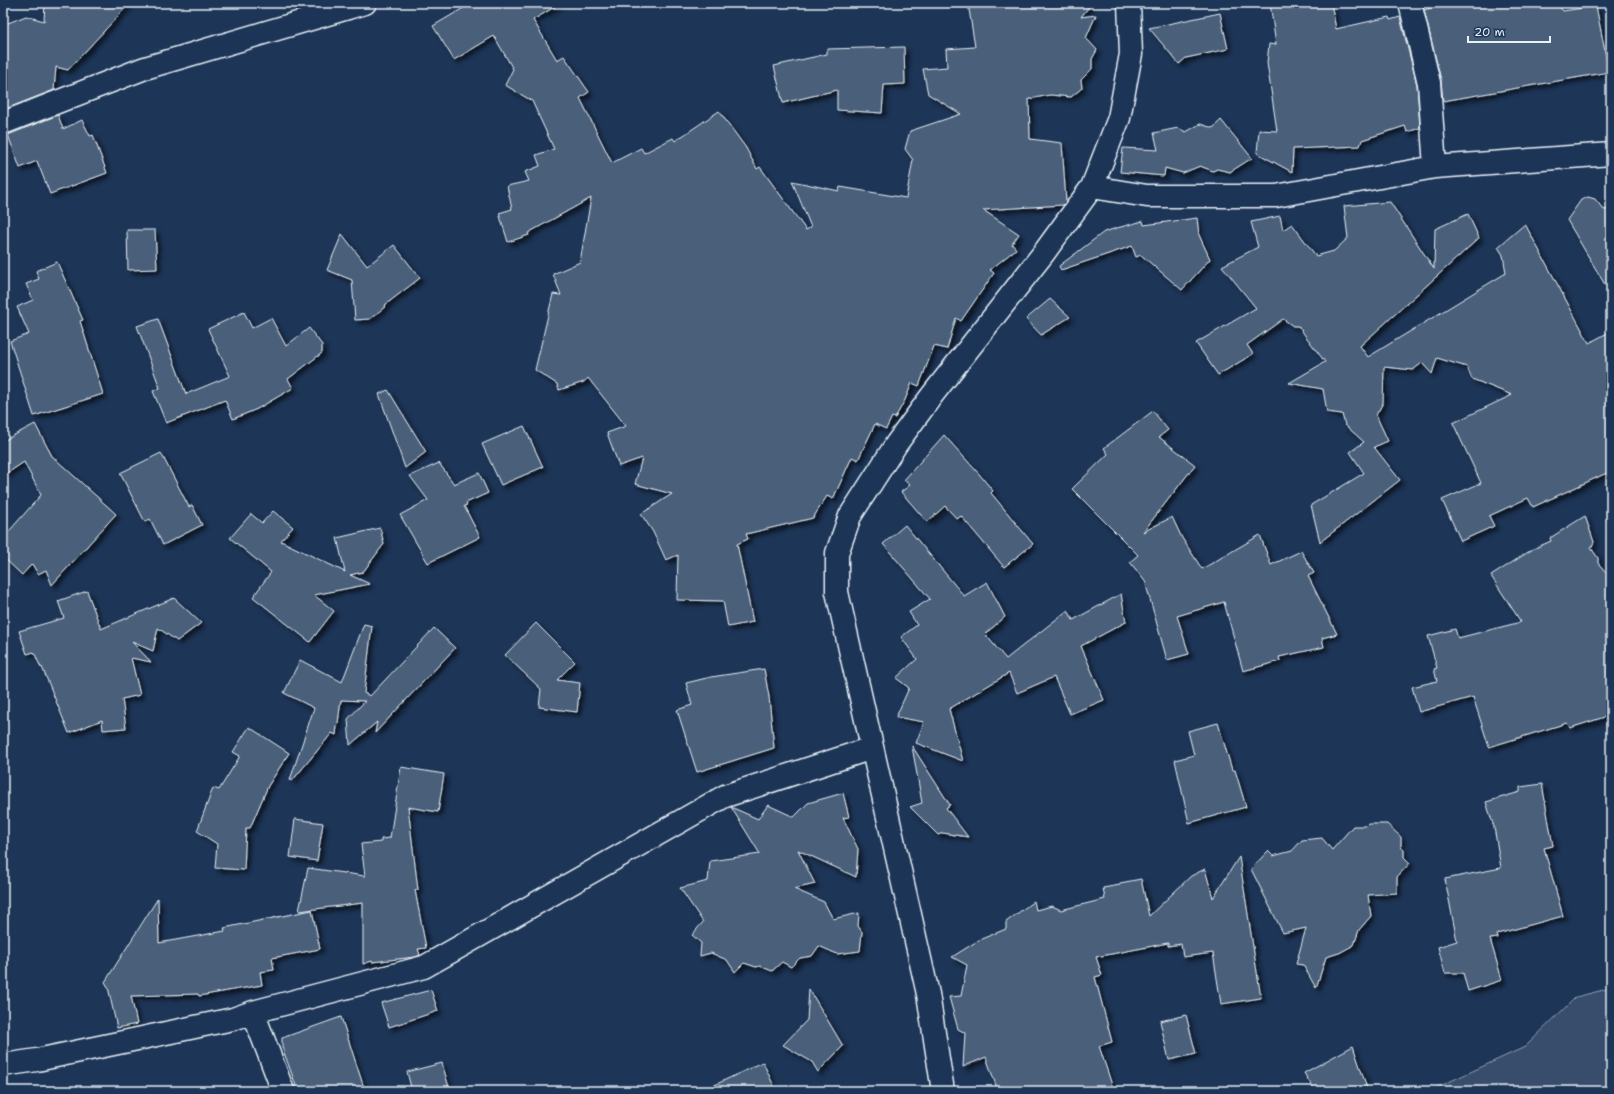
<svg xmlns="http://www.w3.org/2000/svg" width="1614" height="1094" viewBox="0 0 1614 1094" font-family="'Shantell Sans',sans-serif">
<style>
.green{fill:#374d6c;stroke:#909fb2}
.building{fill:#495e7a;stroke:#e8f1f8;filter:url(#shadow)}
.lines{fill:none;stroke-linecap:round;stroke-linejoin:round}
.minor-casing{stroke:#e8f1f8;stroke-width:25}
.minor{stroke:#1d3557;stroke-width:22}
</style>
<defs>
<filter id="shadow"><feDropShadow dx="3.5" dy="3.5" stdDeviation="2" flood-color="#0009"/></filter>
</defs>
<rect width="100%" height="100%" fill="#1d3557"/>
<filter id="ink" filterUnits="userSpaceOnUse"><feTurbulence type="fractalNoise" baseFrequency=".025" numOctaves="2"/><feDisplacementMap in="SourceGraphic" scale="8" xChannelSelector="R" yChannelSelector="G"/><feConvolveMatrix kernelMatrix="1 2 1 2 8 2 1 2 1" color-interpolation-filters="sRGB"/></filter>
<g filter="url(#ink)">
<path class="green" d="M1611 988V1091H1429L1525 1047 1576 997Z"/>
<path class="building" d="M45 3H130L68 70 56 67 54 90 3 110V25L26 16 44 21Z
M472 3H561L533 20 557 60 564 56 589 92 580 98 612 163 641 148 644 153 673 138 675 141 719 111 746 148 757 169 760 167 806 230 811 227 792 181 839 191 840 187 906 198 913 160 905 149 910 131 961 114 928 94 923 69 947 67 946 49 975 47 968 3H1092L1081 17 1096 15 1086 38 1097 50 1092 59V69L1081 80 1082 88 1071 97 1050 95 1029 99 1030 139 1062 143 1066 202 1063 205 983 210 1019 234 1012 244 1016 249 990 270 994 273 961 321 956 318 947 349 934 346 919 386 912 383 905 400 895 418 892 417 886 429 875 424 858 460 852 457 833 499 827 496 813 518 746 534 748 539 737 544 753 622 728 627 723 601 677 600 678 555 666 560 653 532 641 514 672 494 635 484 642 458 619 466 607 433 626 426 588 378 584 382 559 390 557 384 535 370 553 294 561 295 553 274 580 262 591 198 528 233 529 235 508 242 499 213 512 209 507 186 529 181 525 172 540 166 536 155 554 149 532 101 505 85 513 69 494 36 454 60 433 26Z
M1270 3H1331L1336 29 1389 17 1390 20 1400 17 1417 85 1420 128 1407 132 1405 126 1362 140 1360 146 1293 149 1292 172 1257 153 1259 130 1277 131 1267 63 1269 44 1276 45Z
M1448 3H1556L1563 11 1596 6 1609 72 1443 101 1441 80 1424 10Z
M1220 13 1228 49 1186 58 1179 64 1149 28Z
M904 47 905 84 884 85 882 113 837 110V90L783 103 774 66 827 54V49Z
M58 115 63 129 82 120 90 136 93 135 107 173 50 194 37 161 20 168 8 135Z
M1221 120 1252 158 1230 172 1217 169 1213 171 1200 166 1183 173 1165 168 1164 176 1120 172 1123 148 1158 150 1154 133 1178 128 1186 132 1200 124 1213 128Z
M1588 197 1595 199 1604 210 1611 209V295L1567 220 1581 200Z
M1390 202 1434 269 1435 229 1468 214 1479 238 1360 346 1368 357 1506 273 1503 255 1498 247 1525 224 1589 343 1611 331V471L1533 507 1528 498 1489 516 1494 526 1461 541 1442 500 1481 483 1453 423 1512 395 1472 379 1467 367 1437 358 1432 374 1422 363 1413 370 1384 367 1383 403 1376 415 1388 441 1374 447 1400 480 1320 542 1311 505 1364 473 1350 452 1364 442 1345 425 1342 414 1327 412 1323 389 1289 383 1325 362 1298 326H1293L1283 319 1247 345 1253 354 1218 375 1196 343 1256 308 1222 266 1258 247 1251 222 1280 216 1283 230 1292 224 1316 256 1334 251 1348 238 1344 206Z
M1197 218 1199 235 1210 259 1182 290 1141 255 1136 257 1132 246 1061 270 1059 266 1104 232 1117 228 1143 221 1144 225Z
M127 230H155L157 269 128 270Z
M342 234 367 266 394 245 420 278 385 305 386 306 370 319 355 320 352 280 327 270Z
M57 262 83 320 80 321 103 394 34 416 10 341 29 334 17 307 33 300 26 284 39 279 36 271Z
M1050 299 1070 317 1041 335 1026 319Z
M244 312 252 328 271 318 286 346 309 328 322 345V353L288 379 293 388 257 409 233 419 225 400 166 423 153 391 160 388 137 326 158 319 186 394 230 376 208 329Z
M388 390 426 452 405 468 379 394Z
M1153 411 1168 430 1159 437 1195 465 1143 532 1172 517 1182 538 1202 569 1260 535 1271 565 1301 551 1314 573 1308 576 1337 634 1322 638 1324 647 1279 657 1280 661 1243 671 1224 602 1177 616 1189 654 1167 660 1146 585 1147 584 1130 562 1138 555 1072 489 1108 454 1104 448Z
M35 424 52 456 116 514 52 585 46 570 38 574 32 564 22 575 3 557V538L41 495 24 462 3 476V441Z
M524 426 543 467 501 485 482 444Z
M944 435 980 475 993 491 991 493 1033 544 1004 567 961 516 957 519 945 506 927 522 901 492 910 485 904 480Z
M161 453 189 507 192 505 202 525 163 545 150 519 145 522 120 473Z
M439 463 454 484 479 473 488 493 466 503 467 505 464 506 480 537 428 563 400 515 428 500 410 476Z
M273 511 293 527 281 541 345 572 337 538 380 528 384 544 363 572 350 575 370 584 314 595 334 611 310 642 253 597 271 572 230 538 251 514 262 523Z
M1585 516 1594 542 1591 548 1598 558V563L1611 578V715L1570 728 1567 723 1489 747 1473 697 1419 712 1412 687 1437 681 1434 669 1437 668 1428 636 1455 629 1458 638 1521 622 1491 576 1533 549 1551 541 1550 538Z
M905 525 964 596 987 582 1005 617 985 634 1006 659 1068 610 1073 620 1121 594 1126 622 1081 646 1104 700 1070 714 1054 677 1017 693 1009 673 949 709 963 761 916 743 924 722 896 717 909 688 896 678 917 659 901 637 917 625 909 612 930 599 883 544Z
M87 591 101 629 174 598 201 623 177 641 158 628 153 651 132 642 151 662 131 658 140 695 122 699 126 728 103 730 102 720 69 733 42 667 41 668 34 652 27 654 19 631 64 618 58 601Z
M536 623 575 662 557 680 580 683 577 712 539 707 541 689 505 655Z
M364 624 372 626 364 693 370 696 434 628 455 648 375 733 377 722 350 745 348 719 365 701 341 700 338 723H340L337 726 336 735 332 733 292 781 290 780 314 708 284 693 300 660 342 682Z
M764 669 769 697 774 748 697 772 677 710 692 705 686 683 711 677Z
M1218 723 1232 770H1235L1246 807 1189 823 1175 760 1194 755 1188 731Z
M249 727 289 753 268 786 250 828H246L244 870 215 868 217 844 197 831 213 788 219 790 240 756 233 752Z
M912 746 950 805 946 808 968 837 943 833 938 835 910 807 922 803Z
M401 767 444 774 438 812 408 807 418 890H415L426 948 418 949 420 955 415 957 372 962V961L363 964V903L299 911 308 868 365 876 361 844 381 842V839L390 838Z
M1542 784 1553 846 1544 848 1563 916 1497 934 1498 938 1490 939 1502 980 1468 991 1463 973H1445L1438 947 1457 941 1445 879 1501 868 1494 827 1486 802 1520 792V787Z
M843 793 849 817 843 818 858 849 856 877 798 850 815 884 794 889 824 902 833 919 859 913 858 926 862 932 860 951 837 954 819 946 812 956 800 958 791 967 782 962 772 971 760 966 756 967 744 963 735 972 727 960 711 953 700 956 701 943 692 935 703 922 680 888 708 881 710 861 760 854 731 807 758 819 768 805 794 817 808 803Z
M295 819 323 823 317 861 290 857Z
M1368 824H1387L1401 837V847L1404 850V857L1410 863 1397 877V893L1368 895 1371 916 1359 930 1354 945 1339 953 1326 957 1316 988 1303 965 1296 964 1306 928 1283 933 1251 869 1268 851 1273 856 1292 851 1302 840 1322 838 1332 850 1353 826H1366Z
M1239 857 1261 998 1221 1004 1213 953 1183 957 1181 944 1168 946V943L1096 957 1102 975 1095 977 1112 1042 1099 1046 1114 1091H998L986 1057 963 1067 965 1033 958 1029 949 997 961 996 967 965 952 957 979 940 1006 929V922L1034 901 1036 910 1052 906 1061 910 1105 899 1103 888 1120 885V883L1141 879 1149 916 1191 876 1205 869 1213 898Z
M158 898 159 943 225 931 224 928 312 910 320 949 272 958 274 970 260 972 262 985 199 996 198 994 131 996 137 1024 117 1028 108 987 105 982Z
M809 989 843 1046 818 1072 812 1062 783 1045 807 1020Z
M431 990 438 1011 389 1027 381 1003Z
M1186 1015 1196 1054 1169 1060 1160 1021Z
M341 1017 365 1091H298L282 1047V1038Z
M1353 1046 1368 1091H1315L1304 1073Z
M763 1062 776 1091H702Z
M442 1063 450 1091H412L407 1072Z"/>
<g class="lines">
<defs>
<path id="minor" d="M1410 3 1429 83 1435 167
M3 123 145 68 365 3
M1092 187 1147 196H1276L1435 167 1611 154
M253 1012 283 1091
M3 1065 37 1060 233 1019 253 1012 424 967 725 796 872 748
M943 1091 928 994 837 592V553L850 516 897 443 933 394 1043 254 1092 187 1119 118 1131 54 1129 3"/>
</defs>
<use href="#minor" class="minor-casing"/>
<use href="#minor" class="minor"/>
</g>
</g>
<rect width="1614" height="1094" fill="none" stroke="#1d3557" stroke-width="16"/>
<rect x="8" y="8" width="1598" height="1078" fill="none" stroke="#e8f1f8" stroke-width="1.5" filter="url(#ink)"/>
<path d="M1468 36v6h82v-6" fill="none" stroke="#e8f1f8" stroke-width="2"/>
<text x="1474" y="36" font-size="12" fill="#e8f1f8" stroke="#1d3557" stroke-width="3" paint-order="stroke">20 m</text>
</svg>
